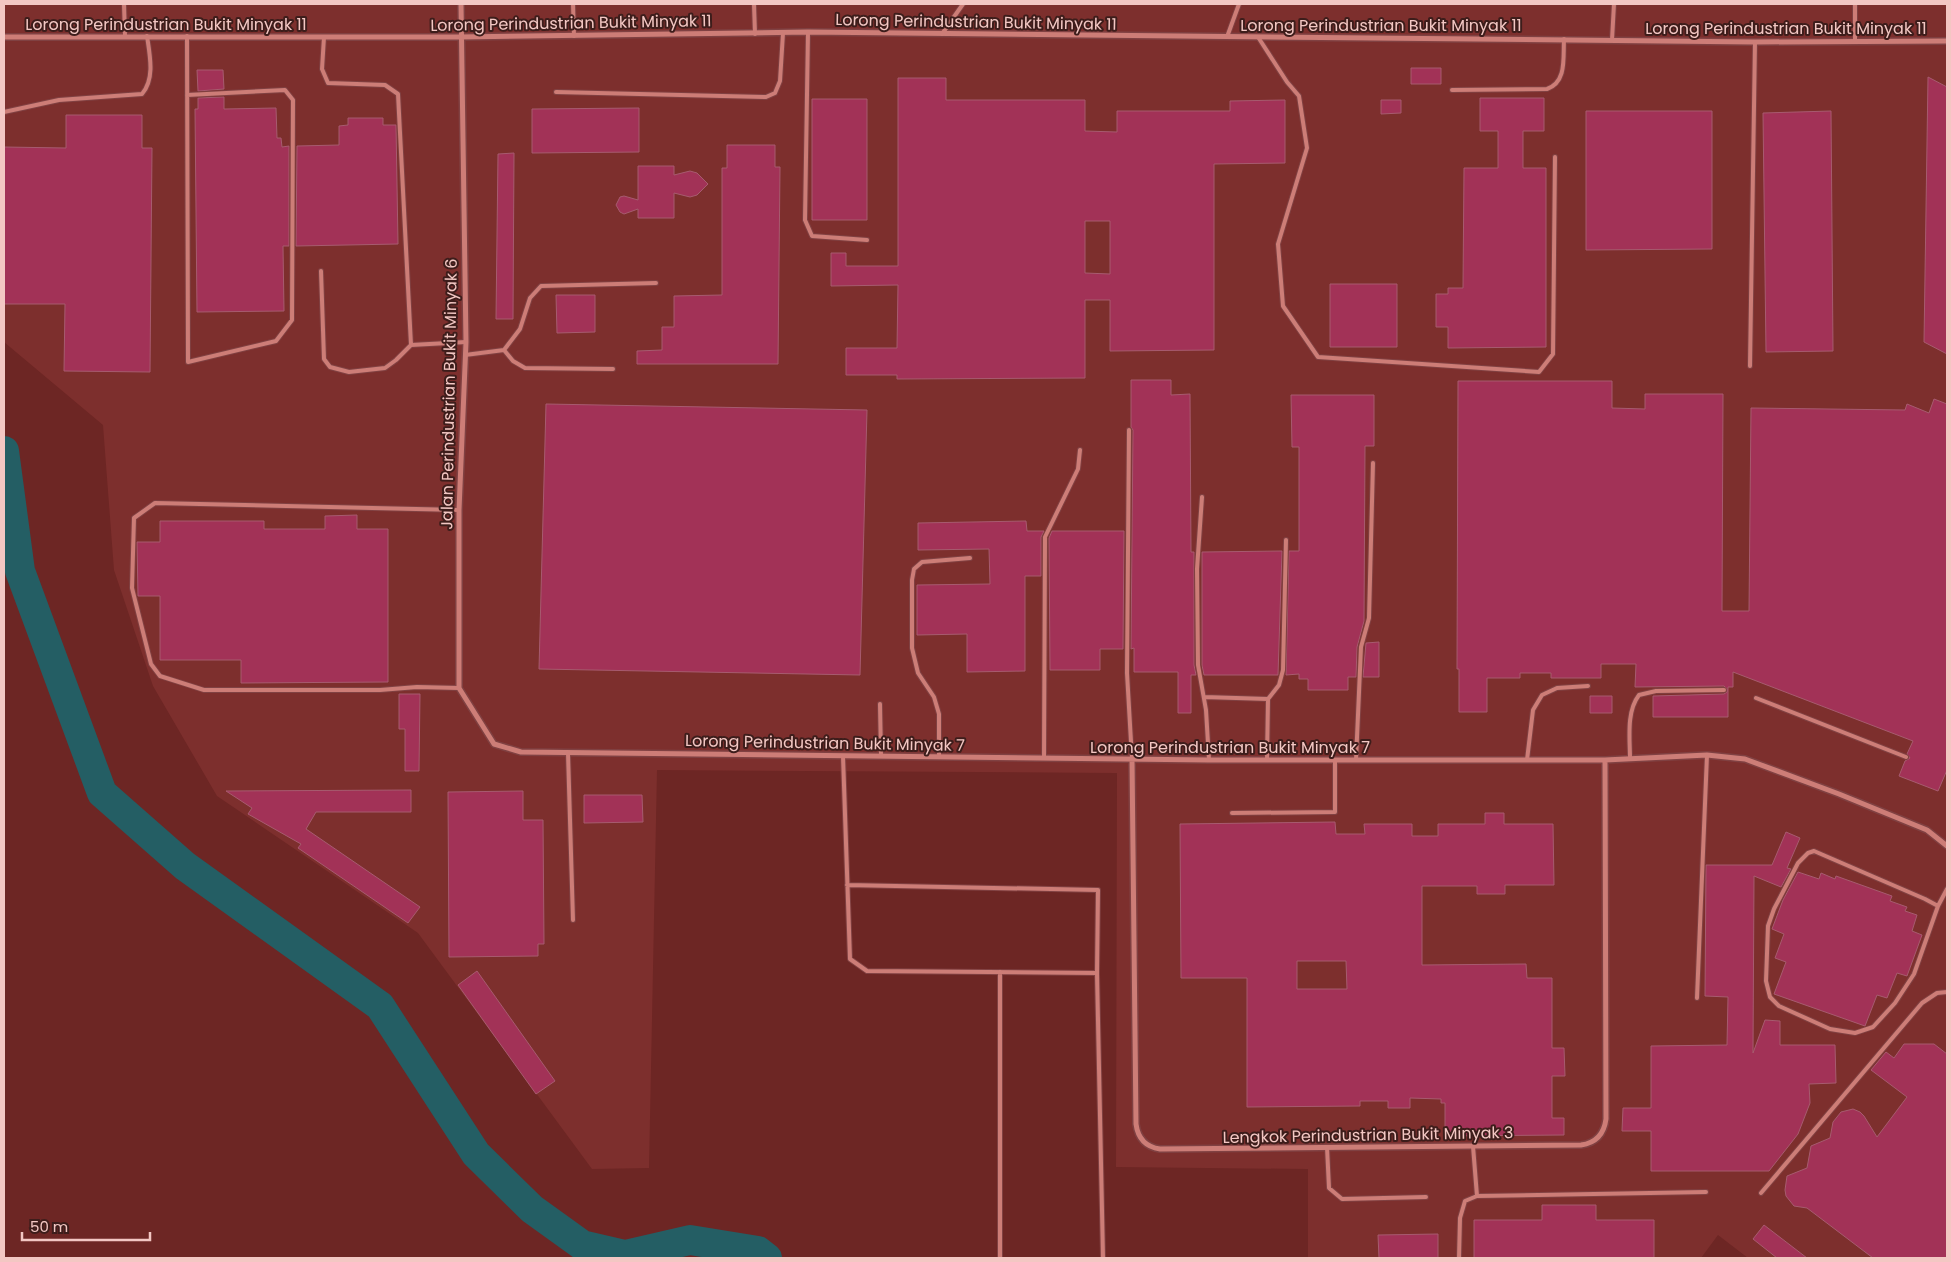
<svg xmlns="http://www.w3.org/2000/svg" width="1951" height="1262" viewBox="0 0 1951 1262" font-family="Poppins,sans-serif">
<style>
.built{fill:#7d2f2d}
.lines{fill:none;stroke-linecap:round;stroke-linejoin:round}
.river{stroke:#245e64;stroke-width:30}
.building{fill:#a23257;stroke:#a75b6f;fill-rule:evenodd}
.lane-casing{stroke:#804142;stroke-width:6}
.street-casing{stroke:#804142;stroke-width:8}
.lane{stroke:#cd7d77;stroke-width:4}
.street{stroke:#cd7d77;stroke-width:5}
.labels{text-anchor:middle;dominant-baseline:central;stroke-width:4;stroke-linejoin:round;paint-order:stroke}
.street-label{font-size:16px;fill:#f3c7c3;stroke:#3d1d1b}
</style>
<rect width="100%" height="100%" fill="#6d2624"/>
<path class="built" d="M4 4H1947V1258H1748L1718 1235 1701 1258H1308V1169L1116 1167 1117 773 657 770 649 1168 592 1169 418 933 217 796 153 686 114 570 103 425 4 342Z"/>
<g class="lines">
<path class="river" d="M4 451 20 571 102 793 185 866 380 1006 476 1154 532 1209 582 1245 625 1255 690 1240 758 1251 767 1258"/>
</g>
<path class="building" d="M1411 68H1441V84H1411Z
M197 70H223L224 89 198 91Z
M1928 77 1947 87V354L1924 342Z
M898 78H946V100H1085V131L1117 132V111H1230V101L1285 100V163L1214 164V350L1110 351V300H1085V378L897 379V375H846V348H897L898 285 831 286V253H846V266H898ZM1085 221H1110V274L1085 273Z
M224 97V109L276 108 277 138H281L282 147 289 146V246H283L284 311 197 312 195 109H198V98Z
M1480 98H1544V131H1523V168H1546V347L1448 348V327H1436V294H1448V288H1463L1464 168H1498V131H1480Z
M812 99H867V220H812Z
M1381 100H1401V113L1381 114Z
M639 108V152L532 153V109Z
M1586 111H1712V249L1586 250Z
M1831 111 1833 351 1766 352 1763 113Z
M66 115H142V148H152L150 372 64 371 65 304H4V147L66 148Z
M348 118H383V125H396L398 244 296 246 297 146 339 145V126L348 125Z
M727 145H775V167H780L778 364H637V351L662 350V327H674V296L722 295V168H727Z
M514 153 513 319H496L498 154Z
M638 166H674V175L690 171 697 173 708 184 697 195 690 197 674 193V218H638V209L624 214 620 212 616 205 620 197 624 196 638 200Z
M1330 284H1397V347H1330Z
M556 295H595V332L557 333Z
M1131 380H1171V395L1190 394 1191 552H1194V665L1196 675H1191V713H1178V672H1134V648L1131 649 1133 430 1131 427Z
M1458 381H1612V408L1645 409V394H1723L1722 611H1749L1751 408 1905 410 1907 404 1929 413 1934 399 1947 404V770L1938 791 1899 776 1905 761 1910 758 1907 754 1913 741 1733 672V687H1728V717H1653V696L1724 694 1727 692V689L1724 686 1635 687 1636 664H1601V678H1551V673H1520V678H1487V712H1459V669H1457Z
M1291 395H1374V446H1365L1364 621 1357 647 1356 677H1348V690H1308V679H1299V674L1286 675 1289 551H1299V447H1292Z
M546 404 867 410 860 675 539 669Z
M357 515V529H388V682L241 683V660H160V596H138L137 542H160V521H264V529H325V516Z
M1026 521 1027 531H1044L1041 537V576H1025V671L967 672V634L917 635V585L990 584 989 549 918 550V523Z
M1052 531H1124L1123 649H1100V670H1050L1049 538Z
M1282 551 1278 675H1204L1202 665V552Z
M1379 642V677H1363L1366 643Z
M399 694H420L419 771H405V729H399Z
M1590 696H1612V713H1590Z
M411 790V812H316L306 829 420 907 408 923 298 848 301 844 248 814 252 808 226 791Z
M523 791V820H543L544 944H538V956L449 957 448 792Z
M584 795H642L643 822 584 823Z
M1485 813H1504V824H1553L1554 885H1505V894H1477V886H1422V965L1526 964 1527 978H1552V1048H1564L1565 1076H1552V1118H1564V1135L1445 1136V1103H1441V1099L1410 1098V1108H1388V1101H1360V1106L1247 1107V978H1181L1180 824 1335 822 1336 834H1365L1364 824H1412V836H1438V824H1485ZM1297 961H1346L1347 989H1297Z
M1786 832 1800 838 1787 868 1791 869 1781 887 1754 876 1753 1053 1765 1020 1780 1021V1045H1835L1836 1083 1809 1084 1810 1103 1798 1134 1769 1171H1651V1131H1622L1623 1108H1651V1046L1727 1045 1728 997 1705 996 1706 865H1772Z
M1798 872 1819 879 1821 873 1835 879 1836 876 1892 896 1890 901 1907 907 1905 911 1917 915 1912 931 1922 935 1907 976 1897 973 1887 998 1877 995 1865 1026 1774 994 1786 962 1775 958 1784 934 1772 929 1783 900Z
M477 971 555 1081 536 1094 458 985Z
M1904 1044H1934L1947 1054V1258H1873L1807 1208 1794 1206 1786 1196 1785 1190 1787 1176 1807 1168 1811 1146 1830 1138 1833 1122 1841 1112 1853 1109 1860 1112 1864 1116 1877 1137 1907 1097 1871 1070 1886 1052 1894 1058Z
M1542 1205H1596V1220H1654V1258H1474V1220H1542Z
M1764 1225 1807 1258H1777L1753 1239Z
M1438 1234V1258H1379L1378 1235Z"/>
<g class="lines">
<defs>
<path id="lane" d="M124 4 125 36
M573 4 574 36
M754 4 755 34
M808 32 805 220 812 236 867 240
M942 34 963 4
M187 36 188 362 276 341 292 320 293 100 285 90 187 95
M324 37 322 69 328 83 385 85 398 94 411 345
M1227 37 1239 4
M1258 37 1287 82 1299 96 1307 148 1278 244 1283 306 1318 357 1539 372 1553 354 1555 157
M1612 40 1614 4
M1855 41V4
M1452 90 1547 89C1567 82 1563 58 1564 39
M556 92 766 97 775 93 780 81 783 33
M4 112 59 100 142 94C155 79 150 56 147 36
M321 271 324 359 330 367 349 372 385 368 396 360 411 345 466 342
M504 350 520 329 530 298 541 286 656 283
M465 355 504 350 513 361 525 368 613 369
M1750 366 1755 42
M1129 430 1127 673 1132 759
M1202 497 1197 569 1198 665 1206 710 1209 760
M459 688 417 687 380 690H204L160 676 151 664 132 588 134 518 155 503 459 510
M1204 697 1268 699
M1756 698 1906 757
M880 704 881 756
M568 753 573 920
M843 756 850 959 867 971 1097 973
M939 757V714L934 697 918 673 912 648V580L914 569 922 562 970 558
M1044 758 1045 537 1078 469 1080 450
M1630 759C1630 739 1626 712 1639 695L1656 691 1724 690
M1267 760 1268 699 1279 685 1283 670 1286 540
M1356 760 1361 647 1369 618 1373 463
M1527 760 1533 710 1542 695 1557 688 1588 686
M1232 813 1335 812V760
M847 885 1098 890 1097 973 1103 1258
M1938 906 1914 974 1895 1003 1873 1027 1855 1033 1830 1029 1779 1006 1770 997 1766 981 1768 926 1774 909 1798 863 1808 853 1814 851 1925 899 1938 906 1947 889
M1697 998 1707 755
M1327 1147 1329 1188 1342 1199 1426 1197
M1761 1193 1922 1003 1937 993 1947 992
M1477 1196 1706 1192
M1000 1258V972
M1459 1258 1460 1218 1465 1201 1477 1196 1473 1146"/>
<path id="street" d="M461 4 466 342 459 510V688L494 744 521 752 1209 760H1605L1707 755 1745 759 1839 794 1927 830 1947 846
M4 37H460L808 32 1755 42 1947 41
M1132 759 1136 1124C1138 1139 1146 1147 1160 1149L1581 1145C1596 1143 1604 1134 1606 1119L1605 760"/>
</defs>
<use href="#lane" class="lane-casing"/>
<use href="#street" class="street-casing"/>
<use href="#lane" class="lane"/>
<use href="#street" class="street"/>
</g>
<g class="labels">
<g class="street-label">
<text transform="translate(976 22) rotate(1)">Lorong Perindustrian Bukit Minyak 11</text>
<text transform="translate(571 23) rotate(-1)">Lorong Perindustrian Bukit Minyak 11</text>
<text x="166" y="24">Lorong Perindustrian Bukit Minyak 11</text>
<text x="1381" y="25">Lorong Perindustrian Bukit Minyak 11</text>
<text x="1786" y="28">Lorong Perindustrian Bukit Minyak 11</text>
<text transform="translate(449 394) rotate(-89)">Jalan Perindustrian Bukit Minyak 6</text>
<text transform="translate(825 743) rotate(1)">Lorong Perindustrian Bukit Minyak 7</text>
<text x="1230" y="747">Lorong Perindustrian Bukit Minyak 7</text>
<text transform="translate(1368 1135) rotate(-1)">Lengkok Perindustrian Bukit Minyak 3</text>
</g>
</g>
<rect width="1951" height="1262" fill="none" stroke="#f3c7c3" stroke-width="10"/>
<path d="M22 1232v8h128v-8" fill="none" stroke="#f3c7c3" stroke-width="2.5"/>
<text x="30" y="1232" font-size="15" fill="#f3c7c3" stroke="#3d1d1b" stroke-width="4" paint-order="stroke">50 m</text>
</svg>
